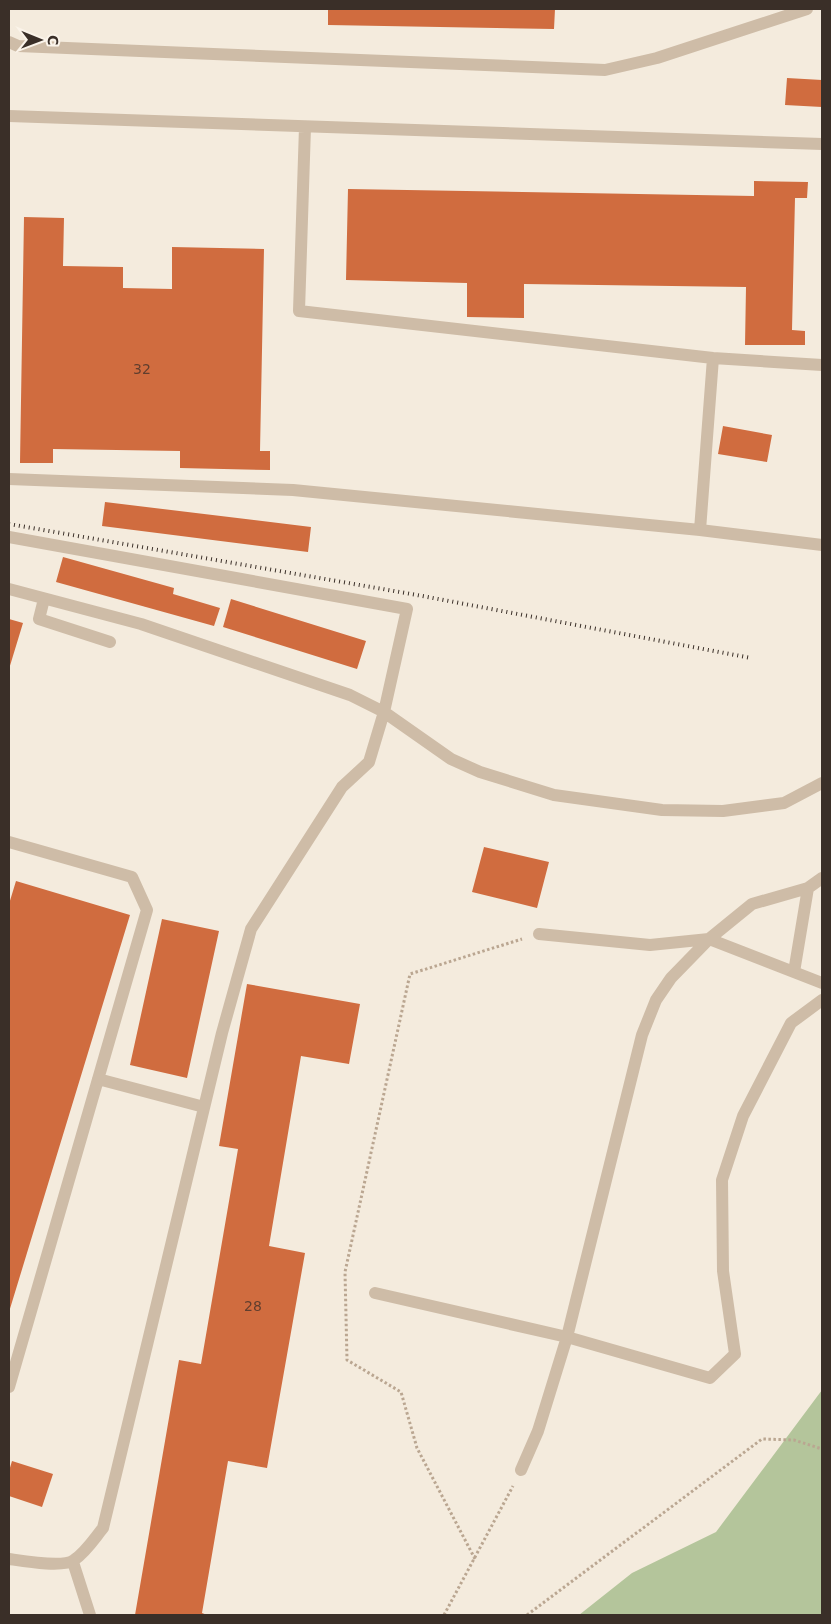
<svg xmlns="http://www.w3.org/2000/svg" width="831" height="1624" viewBox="0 0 831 1624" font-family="'DejaVu Sans',sans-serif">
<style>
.green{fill:#b4c59b}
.building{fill:#d06c3f}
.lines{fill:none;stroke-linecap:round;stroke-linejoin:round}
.path{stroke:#baa691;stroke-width:3;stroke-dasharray:2.5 2.5;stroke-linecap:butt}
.service{stroke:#cebca7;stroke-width:12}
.rail{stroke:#3a2f28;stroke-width:4;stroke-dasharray:1 4;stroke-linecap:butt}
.labels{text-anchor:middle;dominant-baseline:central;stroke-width:4.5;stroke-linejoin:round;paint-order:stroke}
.number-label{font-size:14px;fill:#603e2e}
</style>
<rect width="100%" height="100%" fill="#f4ebdd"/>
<path class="green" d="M822 1390V1615H579L632 1573 716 1532Z"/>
<path class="building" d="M328 9H555L554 29 328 25Z
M787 78 822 80V107L785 105Z
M754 181 808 182 807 198H795L792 330 805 331V345H745L746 287 524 284V318L467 317V283L346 280 348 189 754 196Z
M24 217 64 218 63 266 123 267V288L172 289V247L264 249 260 451H270V470L180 468V451L53 449V463H20Z
M723 426 772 435 767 462 718 454Z
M105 502 311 527 308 552 102 526Z
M63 557 174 588 173 594 220 608 214 626 56 582Z
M231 599 366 641 357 669 223 627Z
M9 619 23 623 9 669Z
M484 847 549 862 537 908 472 892Z
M16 881 130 915 9 1312V904Z
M162 919 219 931 187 1078 130 1065Z
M247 984 360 1004 349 1064 301 1056 269 1246 305 1253 267 1468 228 1461 202 1613 207 1615H135L179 1360 201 1364 238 1149 219 1146Z
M12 1461 53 1474 42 1507 9 1496V1471Z"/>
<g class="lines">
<path class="path" d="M475 1559 417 1448 401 1392 347 1360 345 1272 410 974 522 939
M444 1615 513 1486
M527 1615 762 1439 794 1440 822 1449"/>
<path class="service" d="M9 42 18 46 605 70 657 58 807 9
M9 116 822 144
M305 127 299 311 713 358 822 365
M713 358 700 530 822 545
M9 479 293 490 700 530
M9 537 407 609 384 712 369 762 342 787 251 929 222 1033 103 1528C94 1539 86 1552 74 1560 63 1568 23 1561 9 1559
M9 589 141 624 350 695 384 712 451 759 480 772 554 795 662 810 723 811 784 803 822 783
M44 599 39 619 110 642
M9 842 132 877 147 910 9 1387
M539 934 650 945 709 939 822 983
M794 972 808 888
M98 1079 204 1107
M375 1293 567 1337 710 1378 735 1354 723 1271 722 1180 743 1116 791 1023 822 1000
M521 1470 538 1431 567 1337 642 1035 656 1000 671 978 709 939 752 904 808 888 822 878
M73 1562 90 1615"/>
<path class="rail" d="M9 524 417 595 751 658"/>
</g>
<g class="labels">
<g class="number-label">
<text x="142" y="369">32</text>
<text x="253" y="1306">28</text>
</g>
</g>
<rect width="831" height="1624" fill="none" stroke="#3a2f28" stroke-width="20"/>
<g transform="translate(40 40) rotate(91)" stroke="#fbf4ea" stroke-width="4" paint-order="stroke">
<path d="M0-4L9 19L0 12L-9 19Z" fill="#3a2f28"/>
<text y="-8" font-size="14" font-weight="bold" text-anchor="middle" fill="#3a2f28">С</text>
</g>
</svg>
